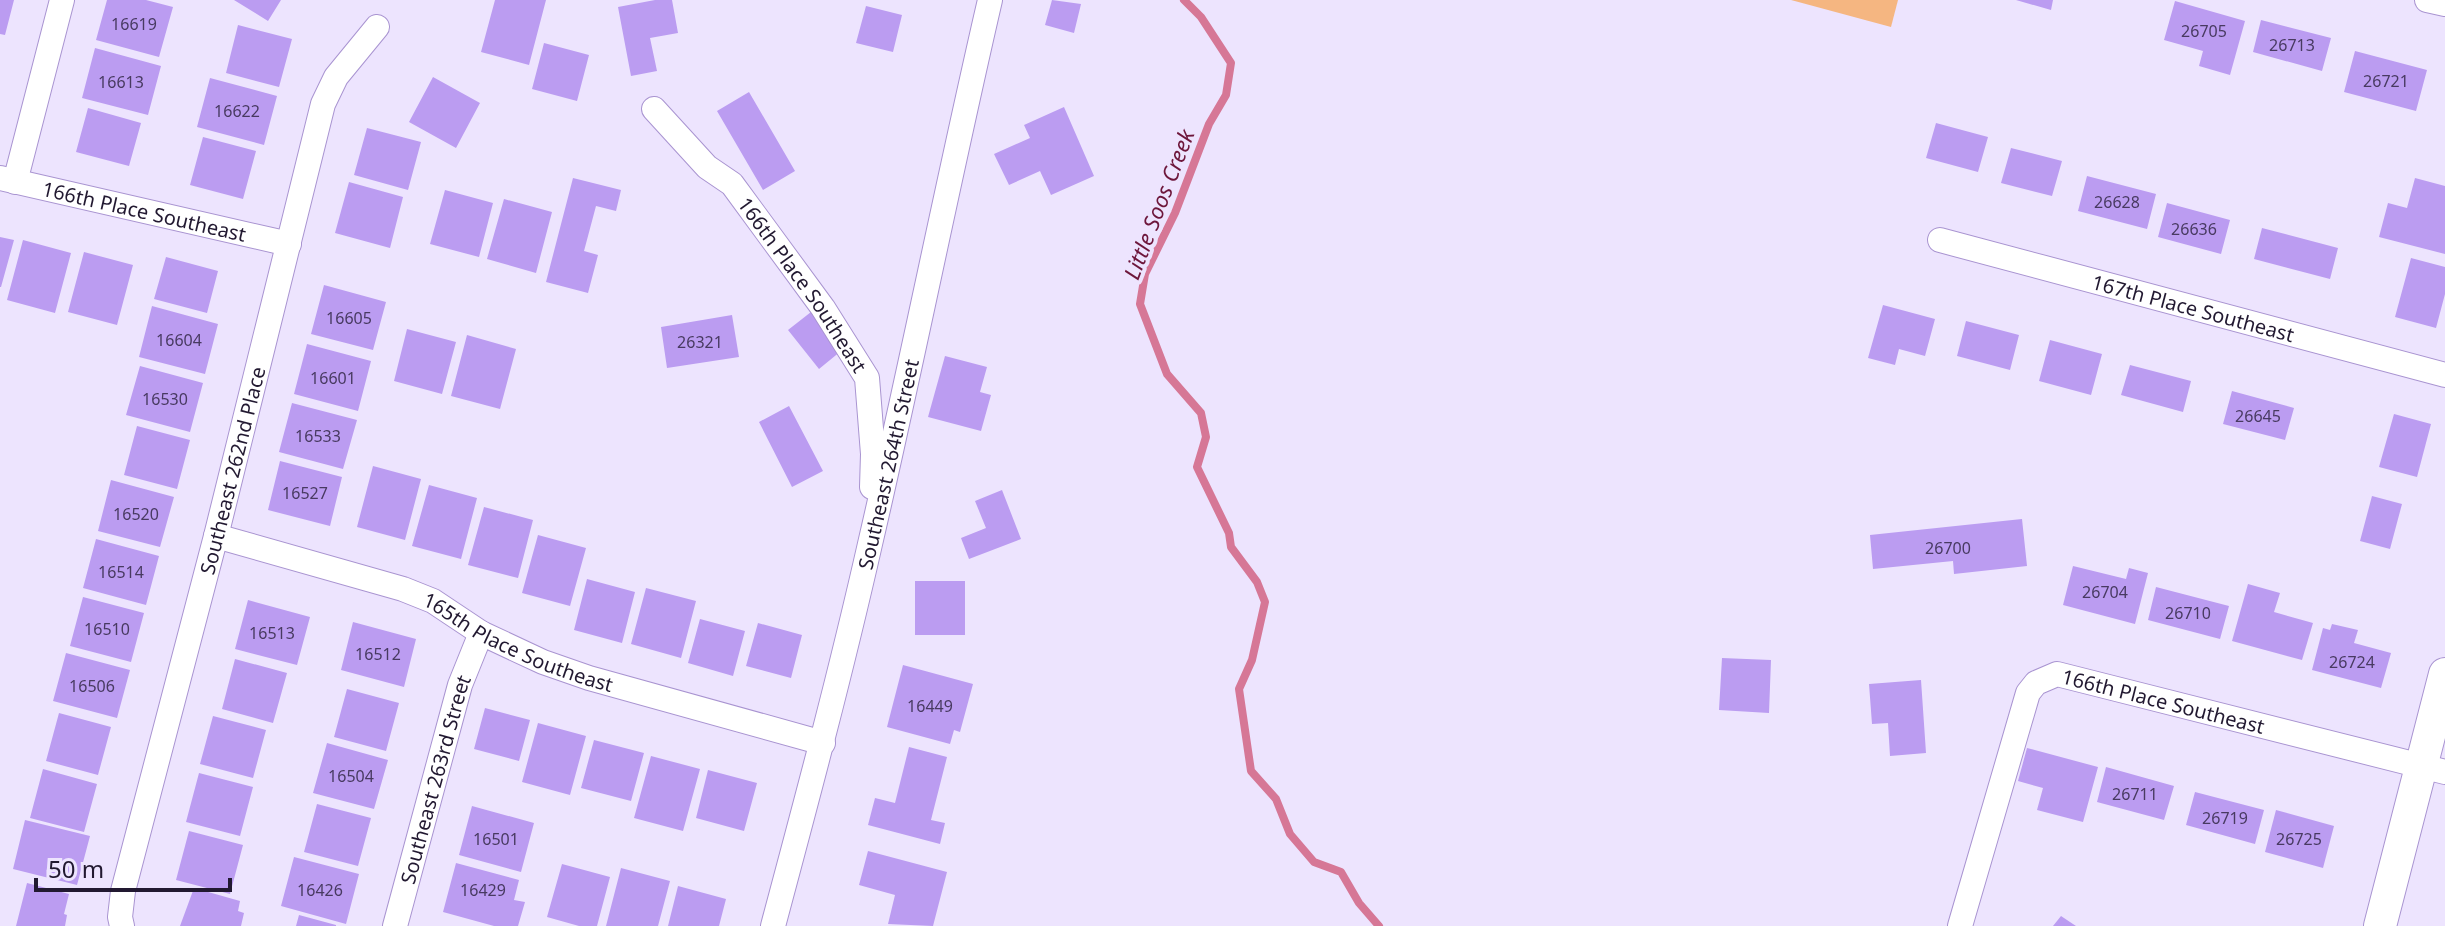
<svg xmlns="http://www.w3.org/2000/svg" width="2445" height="926" viewBox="0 0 2445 926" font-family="'Noto Sans',sans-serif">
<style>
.green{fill:#f5b681}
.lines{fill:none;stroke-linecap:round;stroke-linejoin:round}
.stream{stroke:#d67796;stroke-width:8}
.building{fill:#bb9cf1}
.minor-casing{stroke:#a994d1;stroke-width:26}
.tertiary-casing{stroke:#a994d1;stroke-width:34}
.minor{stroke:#fff;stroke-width:24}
.tertiary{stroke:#fff;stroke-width:32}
.labels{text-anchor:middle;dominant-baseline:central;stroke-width:8;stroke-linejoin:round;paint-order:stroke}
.number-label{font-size:16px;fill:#483a61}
.street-label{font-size:20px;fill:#221931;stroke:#ede4fe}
.water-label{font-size:22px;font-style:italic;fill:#6d163b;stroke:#ede4fe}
</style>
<rect width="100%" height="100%" fill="#ede4fe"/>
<path class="green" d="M1791 0H1898L1891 27Z"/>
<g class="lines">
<path class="stream" d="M1184 0 1201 17 1231 63 1226 95 1209 124 1175 213 1145 274 1140 304 1167 374 1201 413 1206 437 1197 467 1229 533 1231 547 1257 582 1265 602 1252 660 1239 689 1251 771 1276 799 1290 834 1314 862 1341 872 1359 903 1379 926"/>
</g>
<path class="building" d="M0 0H14L5 35 0 34Z
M107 0H146L173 7 159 57 96 40Z
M234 0H281L268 21Z
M495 0H546L529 65 481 52Z
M655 0H672L678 33 650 38 657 71 631 76 618 7Z
M1052 0 1081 4 1074 33 1045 25Z
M2016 0H2053L2051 10Z
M2175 1 2245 21 2230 75 2199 66 2203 51 2164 40Z
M866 6 902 15 893 52 856 43Z
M2261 20 2331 38 2322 71 2253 52Z
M238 25 292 39 279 87 226 73Z
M544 43 589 55 577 101 532 89Z
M95 48 161 66 148 115 82 98Z
M2355 51 2427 70 2416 111 2344 92Z
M433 77 480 103 456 148 409 122Z
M210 78 277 96 264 145 197 127Z
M749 92 795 171 763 190 717 111Z
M1064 107 1094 176 1051 195 1040 171 1009 185 994 154 1030 138 1024 125Z
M88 108 141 123 129 166 76 152Z
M1936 123 1988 137 1978 172 1926 158Z
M367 128 421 142 408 190 354 175Z
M203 137 256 151 243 199 190 185Z
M2011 148 2062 161 2052 196 2001 183Z
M2087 176 2156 194 2147 229 2078 211Z
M573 178 621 190 616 211 596 206 584 251 598 255 588 293 546 282Z
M2415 178 2445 186V254L2379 237 2388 203 2407 208Z
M349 182 403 197 390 248 335 233Z
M445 190 493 203 479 257 430 244Z
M504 199 552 212 536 273 487 259Z
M2167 203 2230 220 2221 254 2158 237Z
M2262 228 2338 248 2330 279 2254 259Z
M0 237 14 240 1 287H0Z
M23 240 71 253 55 313 7 300Z
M84 252 133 265 117 325 68 312Z
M166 257 218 271 207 313 154 299Z
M2411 258 2445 267V294L2436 328 2395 317Z
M324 285 386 302 373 350 311 334Z
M1883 305 1935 319 1925 356 1899 349 1895 365 1868 358Z
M152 306 218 324 205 374 139 357Z
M811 312 841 351 819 369 788 330Z
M732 315 739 357 667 368 661 327Z
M1966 321 2019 335 2010 370 1957 356Z
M407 329 456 342 442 394 394 381Z
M467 335 516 349 500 409 451 396Z
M2050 340 2102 354 2091 395 2039 381Z
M307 344 371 361 358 411 294 394Z
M945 356 987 367 980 392 991 395 981 431 928 417Z
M2130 365 2191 381 2183 412 2121 395Z
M140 366 203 383 190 432 126 415Z
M2232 391 2294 408 2285 440 2223 424Z
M292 403 357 420 343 469 279 452Z
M789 406 823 471 792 487 759 422Z
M2394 414 2431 424 2417 477 2379 467Z
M137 426 190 440 177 489 124 475Z
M280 461 342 477 330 526 268 510Z
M373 466 421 479 405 540 357 527Z
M111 480 174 497 160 547 98 531Z
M429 485 477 498 461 559 412 546Z
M1002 490 1021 539 969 559 961 538 986 528 975 501Z
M2372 496 2402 504 2390 549 2360 541Z
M484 507 533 520 518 578 468 565Z
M2022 519 2027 566 1954 574 1953 561 1873 569 1870 535Z
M538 535 586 548 570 606 522 593Z
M96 539 159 556 146 605 83 588Z
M2073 566 2126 579 2129 568 2148 573 2135 624 2063 605Z
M587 579 635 592 622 643 574 630Z
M915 581H965V635H915Z
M2248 584 2280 593 2274 612 2313 623 2302 660 2232 641Z
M2156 587 2229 606 2220 639 2148 620Z
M646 588 696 601 681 658 631 644Z
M83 597 144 613 131 662 70 646Z
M248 600 310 617 297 665 235 649Z
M700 619 745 631 733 676 688 663Z
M353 622 416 639 404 687 341 670Z
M758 623 802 635 791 678 746 666Z
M2332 624 2358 630 2354 643 2391 653 2381 688 2312 670 2323 628 2330 630Z
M66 653 130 670 117 718 53 701Z
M1722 658 1771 660 1769 713 1719 710Z
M235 659 287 673 273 723 222 709Z
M903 665 973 684 960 732 954 730 950 744 887 727Z
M1921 680 1926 753 1890 756 1888 723 1872 724 1869 684Z
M347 689 399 703 386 751 334 737Z
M485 708 530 720 519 761 474 749Z
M59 713 111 727 98 775 46 761Z
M213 716 266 730 253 778 200 764Z
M538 723 586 736 570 795 522 782Z
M594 740 644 753 631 801 581 788Z
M327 743 388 760 374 809 313 793Z
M909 747 947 757 931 820 945 823 940 844 868 825 875 798 895 803Z
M2027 748 2098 767 2083 822 2037 810 2043 788 2018 781Z
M651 756 700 769 683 831 634 818Z
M2106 767 2174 786 2164 820 2097 802Z
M43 769 97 784 84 832 30 818Z
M708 770 757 783 744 831 696 818Z
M199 773 253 787 240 836 186 822Z
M2195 792 2264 810 2255 844 2186 825Z
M317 804 371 818 358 866 304 852Z
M472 806 534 823 521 872 459 855Z
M2276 810 2334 826 2323 868 2265 852Z
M25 820 90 836 77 885 13 869Z
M189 831 243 845 230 894 176 880Z
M868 851 947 872 933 926 888 924 895 895 859 885Z
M294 857 359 874 346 924 281 906Z
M456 863 519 880 514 900 525 902 518 926H494L443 912Z
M562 864 610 877 597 926H579L547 917Z
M621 868 670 881 658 926H606Z
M27 883 69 894 64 914 67 915 65 926H16Z
M678 886 726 899 719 926H668Z
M194 888 240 901 238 911 244 913 241 926H180Z
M299 915 336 925V926H296Z
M2061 916 2076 926H2053Z"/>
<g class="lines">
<defs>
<g id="minor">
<path d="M2427 0 2445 4"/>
<path id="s1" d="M654 109 707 167 732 184 823 308 867 378 873 454 872 487"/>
<path id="s2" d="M0 178 289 244"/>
<path d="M15 182 62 0"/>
<path id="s3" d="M1940 240 2445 375"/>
<path id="s4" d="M216 536 403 589 433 601 481 633 543 662 589 678 823 743"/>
<path id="s5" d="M122 926 120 917 123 891 216 536 323 104 336 77 377 27"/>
<path id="s6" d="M395 926 460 685 481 633"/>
<path id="s7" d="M773 926C807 799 841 672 870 544 912 363 948 181 990 0"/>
<path id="s8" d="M1960 926 2028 693 2036 683 2057 674 2445 772"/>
</g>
<path id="tertiary" d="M2380 926 2445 674"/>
</defs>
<use href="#minor" class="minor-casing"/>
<use href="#tertiary" class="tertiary-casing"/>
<use href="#minor" class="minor"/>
<use href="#tertiary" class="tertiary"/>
</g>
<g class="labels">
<g class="number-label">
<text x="134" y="24">16619</text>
<text x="2204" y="31">26705</text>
<text x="2292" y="45">26713</text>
<text x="2386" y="81">26721</text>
<text x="121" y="82">16613</text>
<text x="237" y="111">16622</text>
<text x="2117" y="202">26628</text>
<text x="2194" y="229">26636</text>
<text x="349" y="318">16605</text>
<text x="179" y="340">16604</text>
<text x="700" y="342">26321</text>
<text x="333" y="378">16601</text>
<text x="165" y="399">16530</text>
<text x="2258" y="416">26645</text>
<text x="318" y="436">16533</text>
<text x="305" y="493">16527</text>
<text x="136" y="514">16520</text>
<text x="1948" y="548">26700</text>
<text x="121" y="572">16514</text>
<text x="2105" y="592">26704</text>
<text x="2188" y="613">26710</text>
<text x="107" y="629">16510</text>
<text x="272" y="633">16513</text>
<text x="378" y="654">16512</text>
<text x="2352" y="662">26724</text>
<text x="92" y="686">16506</text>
<text x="930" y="706">16449</text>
<text x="351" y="776">16504</text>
<text x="2135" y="794">26711</text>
<text x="2225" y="818">26719</text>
<text x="496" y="839">16501</text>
<text x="2299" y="839">26725</text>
<text x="320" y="890">16426</text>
<text x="483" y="890">16429</text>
</g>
<g class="street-label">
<text stroke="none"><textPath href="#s2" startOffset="148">166th Place Southeast</textPath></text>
<text stroke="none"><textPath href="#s1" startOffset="232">166th Place Southeast</textPath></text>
<text stroke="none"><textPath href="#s3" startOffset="262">167th Place Southeast</textPath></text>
<text stroke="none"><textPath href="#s7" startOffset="476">Southeast 264th Street</textPath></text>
<text stroke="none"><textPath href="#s5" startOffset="470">Southeast 262nd Place</textPath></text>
<text stroke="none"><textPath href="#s4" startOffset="322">165th Place Southeast</textPath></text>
<text stroke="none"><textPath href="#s8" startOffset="388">166th Place Southeast</textPath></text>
<text stroke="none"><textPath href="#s6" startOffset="152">Southeast 263rd Street</textPath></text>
</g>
<g class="water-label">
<text transform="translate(1158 204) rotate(-69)">Little Soos Creek</text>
</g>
</g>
<path d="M36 878v12h194v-12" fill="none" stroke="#221931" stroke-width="4"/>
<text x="48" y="878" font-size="24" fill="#221931" stroke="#ede4fe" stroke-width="6" paint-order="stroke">50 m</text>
</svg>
